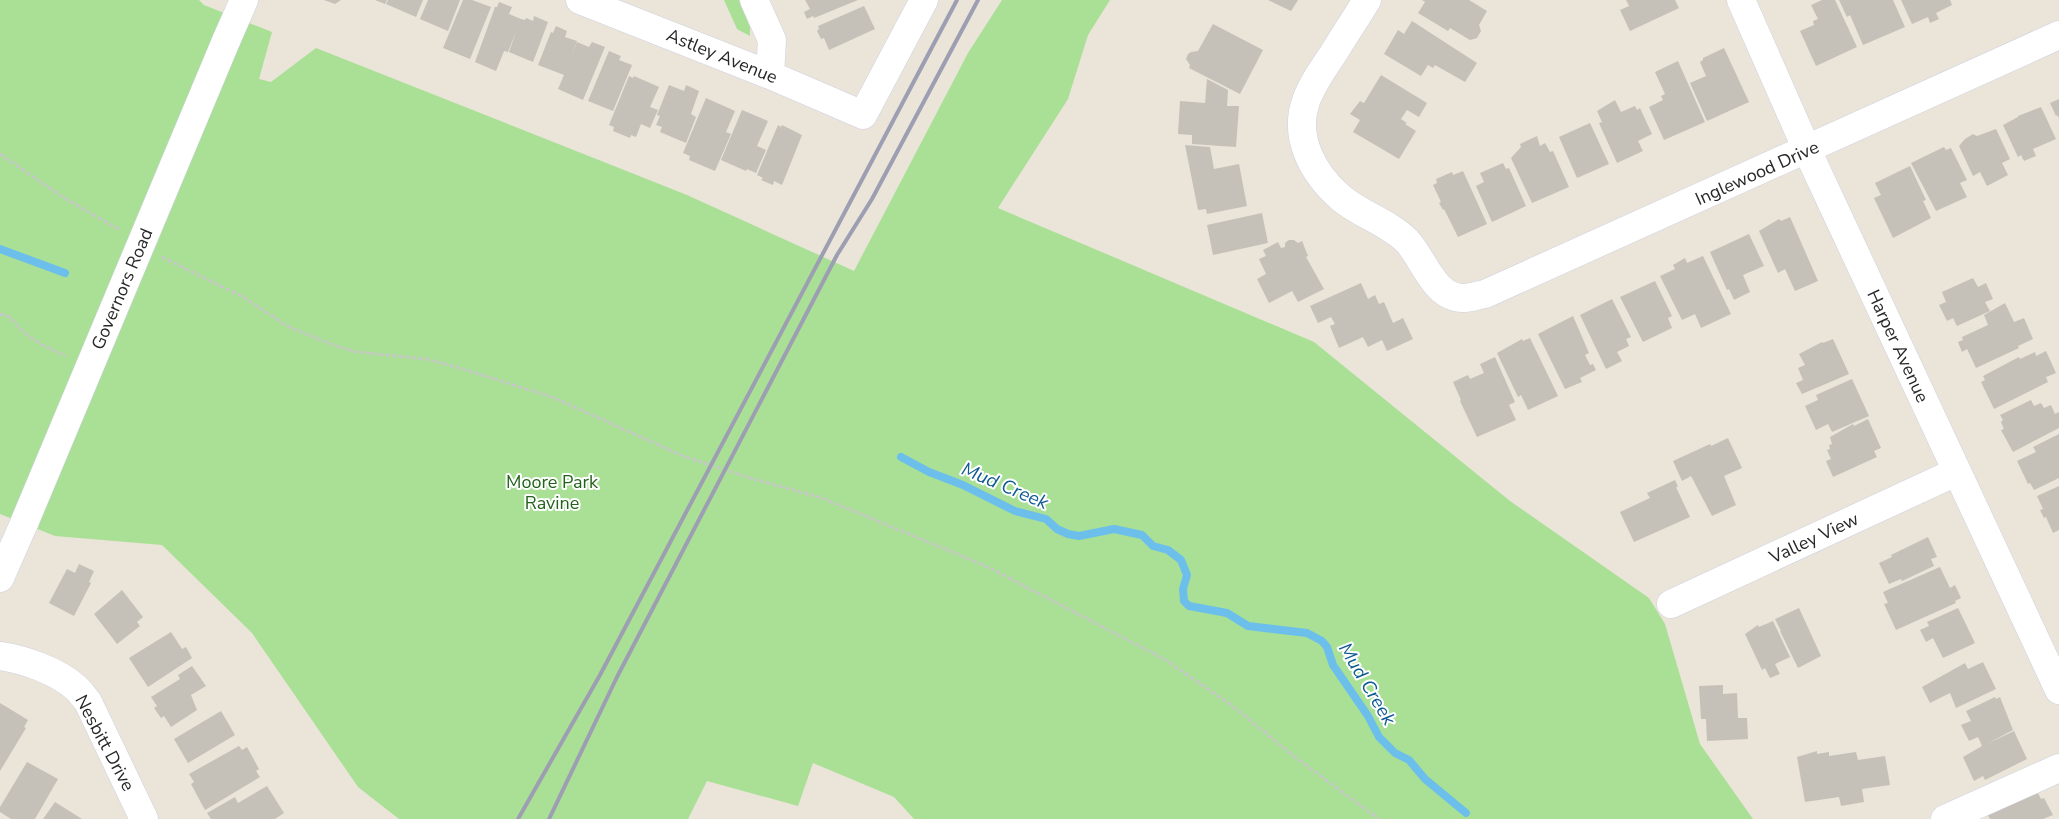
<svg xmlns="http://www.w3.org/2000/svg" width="2059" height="819" viewBox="0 0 2059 819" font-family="'Nunito Sans',sans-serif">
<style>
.green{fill:#a9e096}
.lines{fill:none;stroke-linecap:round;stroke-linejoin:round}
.stream{stroke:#6dbfeb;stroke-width:8}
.building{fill:#c5c1b9}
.minor-casing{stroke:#cfd1e1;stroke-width:29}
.path{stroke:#c7c7c7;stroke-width:3;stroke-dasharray:4 2.5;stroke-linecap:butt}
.minor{stroke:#fff;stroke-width:28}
.rail{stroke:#9d9eb2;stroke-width:4}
.minor-bridge-casing{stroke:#cfd1e1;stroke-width:29;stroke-linecap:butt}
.minor-bridge{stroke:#fff;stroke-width:28}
.labels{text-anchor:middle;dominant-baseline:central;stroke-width:4;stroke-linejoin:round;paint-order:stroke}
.street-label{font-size:18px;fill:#282828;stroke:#fff}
.park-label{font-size:18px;fill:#23621b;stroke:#fff}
.water-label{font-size:19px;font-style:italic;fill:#105b94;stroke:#fff}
</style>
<rect width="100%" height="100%" fill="#eae4d9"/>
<path class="green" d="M0 0H199L204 5 272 32 259 79 271 82 316 48 687 195 854 271 968 53 1002 0H1110L1088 35 1068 99 998 208 1314 342 1510 501 1649 598 1665 624 1700 744 1753 819H914L894 797 813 763 798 806 707 781 688 819H399L358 787 252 633 162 545 55 536 0 514Z
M724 0H739L750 27V36L737 29Z"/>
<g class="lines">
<path class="stream" d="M0 249 65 273
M901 457 929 472 963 485 1015 511 1046 519 1057 529 1068 534 1079 536 1114 529 1142 535 1153 546 1168 550 1181 560 1187 575 1183 589 1184 601 1189 606 1227 613 1248 626 1307 633 1322 641 1327 647 1333 665 1368 716 1379 737 1395 753 1409 760 1425 779 1466 813"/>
</g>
<path class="building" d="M324 0H341L335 4Z
M375 0H387L385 4Z
M388 0H423L416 17 386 4Z
M428 0H460L448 31 420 19Z
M463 0H472L491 7 470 59 443 48Z
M805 0H858L814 18 813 16 807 19 804 12 810 9Z
M1268 0H1298L1291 11Z
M1422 0H1469L1487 11 1479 25 1481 31 1477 38 1470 40 1450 28 1448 31 1418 13 1425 2Z
M1626 0H1675L1679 8 1630 31 1620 10 1629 6Z
M1822 0H1835L1857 47 1816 66 1800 31 1814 25 1813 21 1818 19 1811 5Z
M1839 0H1893L1905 27 1863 45 1850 15 1847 17Z
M1901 0H1950L1952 5 1936 13 1939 19 1930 23 1928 17 1912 24Z
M499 2 512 7 509 14 521 19 525 20 526 18 533 21 534 16 548 22 533 62 509 52 517 29 508 52 504 51 496 71 475 62 495 7H497Z
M864 6 875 29 829 50 824 38 821 39 817 31 819 29 818 26Z
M1412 21 1477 63 1465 82 1435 65 1433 68 1428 65 1421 76 1384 54 1398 30 1404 34Z
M1213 24 1263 50 1240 94 1189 68 1190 65 1186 59 1188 54 1191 52 1198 51Z
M556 26 567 31 565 37 577 41 571 57 577 42 589 47 592 42 605 47 583 100 558 89 564 75 538 65 551 32 553 33Z
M1724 48 1749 102 1707 121 1690 83 1706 76 1700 62 1703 60V58Z
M609 51 621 56 619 60 632 65 613 111 588 101Z
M1678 61 1705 122 1664 140 1649 107 1663 100 1661 96 1665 94 1655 72Z
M1381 75 1427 103 1419 117 1407 110 1401 119 1407 123 1405 124 1416 131 1399 159 1353 132 1360 120 1350 114 1360 101 1364 103Z
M629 76 633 78 634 76 659 87 650 107 658 110 650 128 641 124 636 137 631 135 630 138 613 131 614 127 609 125Z
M1207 79 1228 90 1227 106H1239L1236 147 1192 144V135L1178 134 1180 101 1205 103Z
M669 85 684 91 686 85 699 91 691 114 696 117 686 143 660 132 662 127 656 125 660 116 657 115Z
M706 98 735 111 726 132 731 134 715 171 689 160 690 156 683 153Z
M2059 99V118L2057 115 2056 116 2050 103Z
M1615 100 1621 112 1635 106 1637 110 1640 108 1652 134 1638 141 1643 151 1617 163 1599 123 1602 122 1597 111Z
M2041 107 2056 139 2033 149 2036 156 2024 161 2021 155 2018 157 2003 125 2018 117V116Z
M742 110 768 121 757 146 766 150 756 173 747 169 746 171 721 160Z
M1590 123 1609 164 1577 178 1559 137Z
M778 125 781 127 782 125 802 135 782 185 774 181 773 185 761 180 763 178 757 175Z
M1996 129 2010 159 2002 163 2008 175 1987 186 1980 172 1973 176 1959 146 1965 139 1973 134 1977 136Z
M1537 136 1540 146 1545 143 1550 152 1553 151 1569 187 1532 203 1511 158 1521 147 1520 144Z
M1185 145 1210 147 1214 169 1239 164 1247 206 1207 214 1206 209 1198 210Z
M1944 147 1946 150 1951 148 1967 180 1960 183 1967 197 1936 211 1911 163Z
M1503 163 1506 169 1509 168 1526 206 1492 222 1476 186 1484 182 1480 173Z
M1910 166 1926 200 1923 201 1931 218 1893 238 1874 198 1881 195 1875 183Z
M1463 171 1487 224 1458 237 1444 209 1443 210 1439 203 1441 202 1433 185 1437 183 1436 179 1452 172 1453 175Z
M1262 213 1268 243 1213 255 1207 225Z
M1790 217 1818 281 1795 291 1785 269 1778 273 1759 231 1779 219 1781 221Z
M1749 234 1764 266 1743 275 1750 292 1734 300 1729 289 1727 290 1710 252Z
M1289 240H1294L1298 243 1302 241 1308 256 1306 257 1324 289 1298 302 1292 291 1269 303 1257 279 1266 274 1259 259 1266 256 1263 250 1278 242 1281 248 1285 247V243Z
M1703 256 1731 314 1701 328 1695 314 1682 320 1660 276 1675 269 1673 265 1685 258 1687 263Z
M1973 278 1978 287 1986 283 1993 299 1985 302 1990 311 1957 326 1953 318 1947 321 1939 305 1946 302 1942 292Z
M1655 281 1672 316 1668 318 1672 328 1643 342 1620 297Z
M1361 283 1368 299 1375 295 1379 304 1384 302 1393 323 1403 318 1413 339 1387 351 1382 340 1368 347 1363 337 1339 348 1330 326 1335 324 1331 317 1318 323 1310 306Z
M1612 299 1631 337 1626 339 1629 346 1617 352 1622 361 1606 369 1580 315Z
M2005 303 2014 322 2024 318 2033 339 2018 346 2019 348 1976 368 1967 349 1962 352 1958 342 1963 340 1962 337 1988 325 1984 315Z
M1573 316 1589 353 1585 355 1590 365 1593 364 1596 370 1580 378 1582 382 1565 389 1538 334Z
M1530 338 1558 396 1528 410 1521 395 1518 397 1497 353 1522 339 1523 341Z
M1833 339 1849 374 1802 394 1796 383 1803 380 1798 368 1805 365 1799 354 1822 342 1823 343Z
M2046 351 2056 373 2046 377 2048 382 1994 409 1981 382 1985 380 1983 376 2019 357 2020 359 2035 352 2036 356Z
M1495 357 1515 402 1509 405 1516 420 1477 437 1460 401 1461 400 1453 382 1468 375 1470 379 1484 373 1480 364Z
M1852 379 1869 416 1832 432 1828 424 1816 430 1805 406 1818 400 1816 395Z
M2031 400 2034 406 2041 403 2044 408 2051 405 2055 414 2059 412V428L2013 452 2001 430 2004 429 2001 422 2003 420 2000 415Z
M1868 419 1881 448 1874 451 1877 457 1833 477 1826 461 1831 459 1827 450 1830 449 1829 445 1832 444 1830 437 1853 424 1854 426Z
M2059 434V478L2034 490 2030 483 2028 484 2017 461 2036 452 2033 447Z
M1728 438 1742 468 1724 476 1736 505 1712 516 1691 476 1682 481 1673 461 1710 444 1711 446Z
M1675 480 1678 487H1676L1690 517 1634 542 1620 512 1650 498 1647 493Z
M2059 486V530L2053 533 2046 517 2044 518 2040 510 2043 509 2037 496Z
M1928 537 1937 557 1931 559 1934 566 1902 581 1901 579 1889 584 1879 563 1892 557 1891 555Z
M79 564 94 571 89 582 91 583 74 616 49 603 67 569 75 573Z
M1940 567 1950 588 1955 585 1961 598 1955 601 1956 603 1896 630 1884 604 1888 603 1883 592Z
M122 590 143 617 137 622 140 626 117 644 94 614Z
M1799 608 1821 656 1798 668 1780 631H1781L1775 619Z
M1958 608 1975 643 1943 658 1933 638 1926 642 1920 630 1929 626 1927 622Z
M1773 621 1790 657 1775 664 1780 674 1770 678 1765 668 1762 670 1745 634 1758 625 1759 627Z
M171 632 182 649 186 647 192 658 148 687 129 658Z
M1983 662 1996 689 1956 708 1950 693 1930 703 1922 687 1965 663 1968 669Z
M192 666 206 686 191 695 197 710 171 727 164 716 161 718 154 708 157 706 151 697 180 679 178 675Z
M1723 685V694L1737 693 1738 718H1747L1748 739 1707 741 1706 719H1701L1699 686Z
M1995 697 1996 699 2000 697 2013 730 1987 744 2014 731 2027 759 1985 780 1983 776 1974 781 1963 757 1982 746 1978 737 1969 741 1961 725 1971 721 1966 711Z
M0 703 28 720 24 727 26 728 0 771Z
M221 711 235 735 188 763 174 739Z
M239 746 242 750 247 747 259 769 256 771 260 777 205 810 191 784 194 782 189 774Z
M1817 751V754L1829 752V756L1856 752 1858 760 1885 756 1890 785 1862 789 1864 802 1841 806 1839 797 1805 802 1797 757Z
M27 762 58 779 35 819H11L0 812V807Z
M267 786 284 813 275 819H211L207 813 235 797 238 803Z
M2036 789 2041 799 2044 798 2053 815 2043 819H1990L1986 812Z
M55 802 82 819H43Z"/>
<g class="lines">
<defs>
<path id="minor" d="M580 0 770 75 863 115 924 0
M754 0 772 40 770 75
M1367 0C1356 18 1344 36 1333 54 1323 69 1312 84 1306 101 1293 137 1313 174 1341 198 1361 215 1388 222 1407 241 1424 259 1434 298 1463 298 1470 298 1478 295 1485 294L2059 35
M1741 0 1807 150 2059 690
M226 41 244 0
M0 578 25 521
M1671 604 1956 472
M0 656C23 659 57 671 75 687 80 691 84 697 88 702L144 819
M1945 819 2059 768"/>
</defs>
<use href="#minor" class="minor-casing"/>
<path class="path" d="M0 154 64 198 120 230
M162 257 243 297 289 327 336 346 357 352 426 359 453 366 552 397 683 456 750 478 822 498 986 566 1164 659 1230 704 1295 757 1379 819
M0 314 10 317C23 336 45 347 66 356"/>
<use href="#minor" class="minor"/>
<path class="rail" d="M518 819 600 675 957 0
M549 819 617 677 837 255 872 199 978 0"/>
<defs>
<path id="minor-bridge" d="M25 521 226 41"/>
</defs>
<use href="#minor-bridge" class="minor-bridge-casing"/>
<use href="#minor-bridge" class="minor-bridge"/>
</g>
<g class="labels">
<g class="street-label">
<text transform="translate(722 56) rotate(22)">Astley Avenue</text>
<text transform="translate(1757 173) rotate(-24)">Inglewood Drive</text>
<text transform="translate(122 289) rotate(-67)">Governors Road</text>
<text transform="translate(1898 346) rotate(65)">Harper Avenue</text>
<text transform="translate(1814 538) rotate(-25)">Valley View</text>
<text transform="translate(105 743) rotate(62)">Nesbitt Drive</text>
</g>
<g class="park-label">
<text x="552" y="482">Moore Park<tspan x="552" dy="21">Ravine</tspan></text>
</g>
<g class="water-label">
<text transform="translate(1005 486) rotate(23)">Mud Creek</text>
<text transform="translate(1367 684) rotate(59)">Mud Creek</text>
</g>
</g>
</svg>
